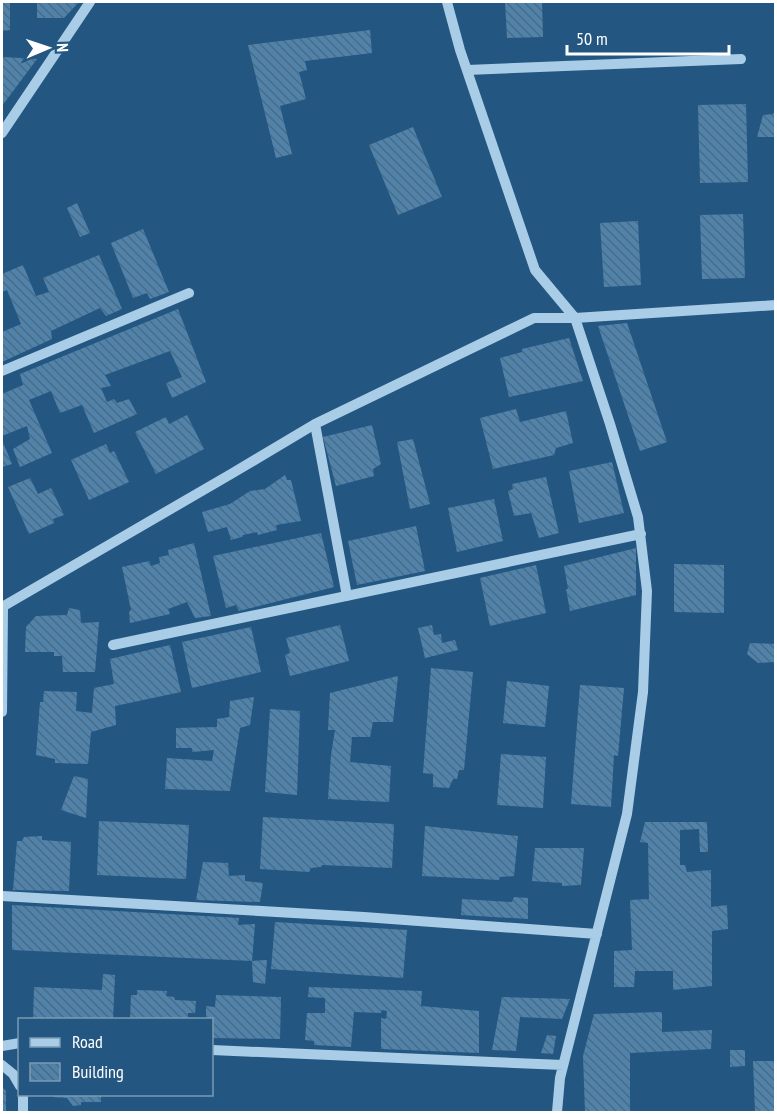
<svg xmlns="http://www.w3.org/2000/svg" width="777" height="1114" viewBox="0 0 777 1114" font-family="'PT Sans Narrow',sans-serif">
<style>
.building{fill:url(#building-back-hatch)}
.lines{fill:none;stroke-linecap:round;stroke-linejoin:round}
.minor{stroke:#aacde7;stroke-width:10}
</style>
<defs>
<pattern id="building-back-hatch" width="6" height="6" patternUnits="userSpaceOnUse" patternTransform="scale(1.5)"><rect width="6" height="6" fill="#5083ac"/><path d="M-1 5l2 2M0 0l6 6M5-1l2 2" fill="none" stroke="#4e6a81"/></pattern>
</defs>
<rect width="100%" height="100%" fill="#235781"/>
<path class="building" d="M2 2H10V30L2 31Z
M37 2H79L64 18H37Z
M505 2H542L543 37 507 38Z
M370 30 372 53 305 61 307 70 299 72 306 99 280 106 292 154 276 158 248 45Z
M3 57 37 59 2 106V66Z
M746 104 748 182 700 183 698 105Z
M776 109V137H757L763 115 773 114Z
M413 127 442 197 398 215 369 145Z
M77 203 90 233 80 237 67 208Z
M743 214 745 278 702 279 700 215Z
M638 221 641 285 604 287 600 223Z
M143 229 169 292 150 299 147 293 133 298 111 243Z
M99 255 122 309 106 316 100 308 51 331 52 339 2 362V332L21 324 7 290 2 292V274L23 265 36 296 49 292 43 278Z
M178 309 206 382 172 398 166 383 182 377 170 351 105 375 111 386 101 388 107 402 114 399 117 403 129 399 137 414 94 433 82 405 60 413 51 391 29 400 52 453 20 467 13 449 30 439 27 426 2 436V394L23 385 20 374Z
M627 323 667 442 640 451 598 326Z
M569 338 583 381 509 397 500 358 522 352V349Z
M516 409 520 422 566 411 573 443 556 448 554 455 493 469 480 418Z
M187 415 204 449 156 474 135 432 166 417 169 424Z
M372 425 381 464 373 469 374 476 336 486 323 437Z
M413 439 430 504 410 509 397 442Z
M2 440 12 464 2 467Z
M106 444 110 453 114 451 129 482 89 500 71 460Z
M612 462 624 513 579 523 569 471Z
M285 475 287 480H291L301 521 276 525 277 530 258 535 257 532 243 535 242 537 231 540 227 527 208 532 202 512 230 504 250 491 265 489Z
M546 477 559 533 539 538 531 513 514 516 508 491 513 489 512 484Z
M30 478 38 494 51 488 64 515 53 519 54 523 29 534 8 487Z
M494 499 503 541 457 552 448 508Z
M416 526 425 571 357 585 348 541Z
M321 533 334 587 239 611 236 605 226 608 213 556Z
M194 543 211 616 195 618 187 602 168 609 170 614 130 623 129 612 131 610 122 567 149 561 151 566 160 563 159 557 169 555 168 550Z
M636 548V595L570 611 566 589H568L564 566Z
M674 564 724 565V613L674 612Z
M536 565 546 613 490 626 480 578Z
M69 608 80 610 81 623 99 622 95 672H63L62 656H54V652H25L26 627 36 616 67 615Z
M340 625 349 661 290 676 285 655 290 653 286 638Z
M432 625 434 635 441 634 442 643 455 640 458 650 425 658 418 628Z
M251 627 261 672 192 688 182 642Z
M750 643 776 644V662L758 663 747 654Z
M170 645 181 692 115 706 116 725 91 732 88 764 55 763V759L36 755 40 702H43L44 691 77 692 76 711 92 713 94 688 114 684 110 659Z
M431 668 473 672 464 770H459L457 779H453L449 788 433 787V774L423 773Z
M398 676 393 722H373L370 737H352L350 762 391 766 389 802 328 799 331 755 335 730H328L330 693Z
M507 681 549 686 545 727 503 723Z
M580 685 624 688 618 756 614 755 611 807 571 804Z
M254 697 250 725 240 728 230 791 165 789 167 758 212 761 214 750 192 752V748H176V728L217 727V719L229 717 230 701Z
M270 709 300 711 297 795 265 792Z
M501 754 546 757 543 808 497 805Z
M74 776 88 779 86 818 61 810Z
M263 817 394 824 392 868 322 865 321 867 311 868 309 872 260 869Z
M99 821 189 825 186 879 97 875Z
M645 822H707L708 852H700L699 829 680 830V865H685L687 872 711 870V907L727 905 728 929 712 931V986L673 990V971H635L634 987H614V951L632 950 630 900 649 899 648 843 640 842Z
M425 826 518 836 514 876 500 877 499 880 422 876Z
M42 836V840L71 842 69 891 13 890 17 841H22L24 837Z
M535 848H584L581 885 562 886V883L532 881Z
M203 862 228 863 229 876 245 875V881L263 883 260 902 196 900Z
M514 897 528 898V919L461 915 462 899 512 902Z
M12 905 239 918 238 925 255 924 252 961 12 950Z
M275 922 407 930 403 978 271 969Z
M267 960 265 984 253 982 252 961Z
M103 974 115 975 113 1020H33L34 987 102 990Z
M309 987 422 991 421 1006 479 1011V1053L381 1049V1018L386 1019 387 1011 382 1010 381 1013 354 1012 351 1047 314 1045V1041L305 1040 307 1013H325V998L308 997Z
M137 990 167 991 166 996 174 997 175 1000 196 1001 195 1013H188V1020H130L131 995H137Z
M216 995 281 997 280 1039 212 1038V1020H206V1006L215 1007Z
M502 997 570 999 562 1019 520 1017 516 1051 492 1050Z
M662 1012V1032L712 1030 711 1049 630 1053V1112H585L583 1056 594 1014Z
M547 1035 556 1036 553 1054 541 1053Z
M730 1050H745V1066L730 1067Z
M753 1061H776V1112H755Z
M2 1087 6 1091V1112H2Z
M53 1094H101V1102H81V1105L73 1106 67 1098 53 1097Z"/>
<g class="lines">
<path class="minor" d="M447 2 460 50 535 270 575 318 610 424 638 517 647 591 643 692 627 814 560 1078 557 1112
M467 70 741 59
M2 133 90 2
M2 371 189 293
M315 424 347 596
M2 607 231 474 315 424 534 318H575L776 305
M113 645 641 534
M2 712 3 607
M2 896 364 917 597 934
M2 1046 20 1043
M212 1050 563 1065
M2 1065 13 1074 20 1086
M23 1094V1112"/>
</g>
<rect width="777" height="1114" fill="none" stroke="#ffffff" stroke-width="6"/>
<rect x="18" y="1018" width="195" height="78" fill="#235781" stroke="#7b9ab3" stroke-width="1.5"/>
<rect x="30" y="1038" width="30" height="9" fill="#aacde7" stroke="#7b9ab3" stroke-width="1.5"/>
<text x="72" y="1048" font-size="18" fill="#ffffff">Road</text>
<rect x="30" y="1063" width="30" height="18" fill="url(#building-back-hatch)" stroke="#7b9ab3" stroke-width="1.5"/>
<text x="72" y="1078" font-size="18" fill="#ffffff">Building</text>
<g transform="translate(48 48) rotate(88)" stroke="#235781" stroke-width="4.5" paint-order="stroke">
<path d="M0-4.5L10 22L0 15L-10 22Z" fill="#ffffff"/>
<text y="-9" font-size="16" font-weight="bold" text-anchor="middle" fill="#ffffff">N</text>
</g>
<path d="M567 45v9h162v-9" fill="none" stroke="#ffffff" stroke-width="3"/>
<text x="576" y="45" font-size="18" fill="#ffffff" stroke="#235781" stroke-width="4.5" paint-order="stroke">50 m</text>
</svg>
